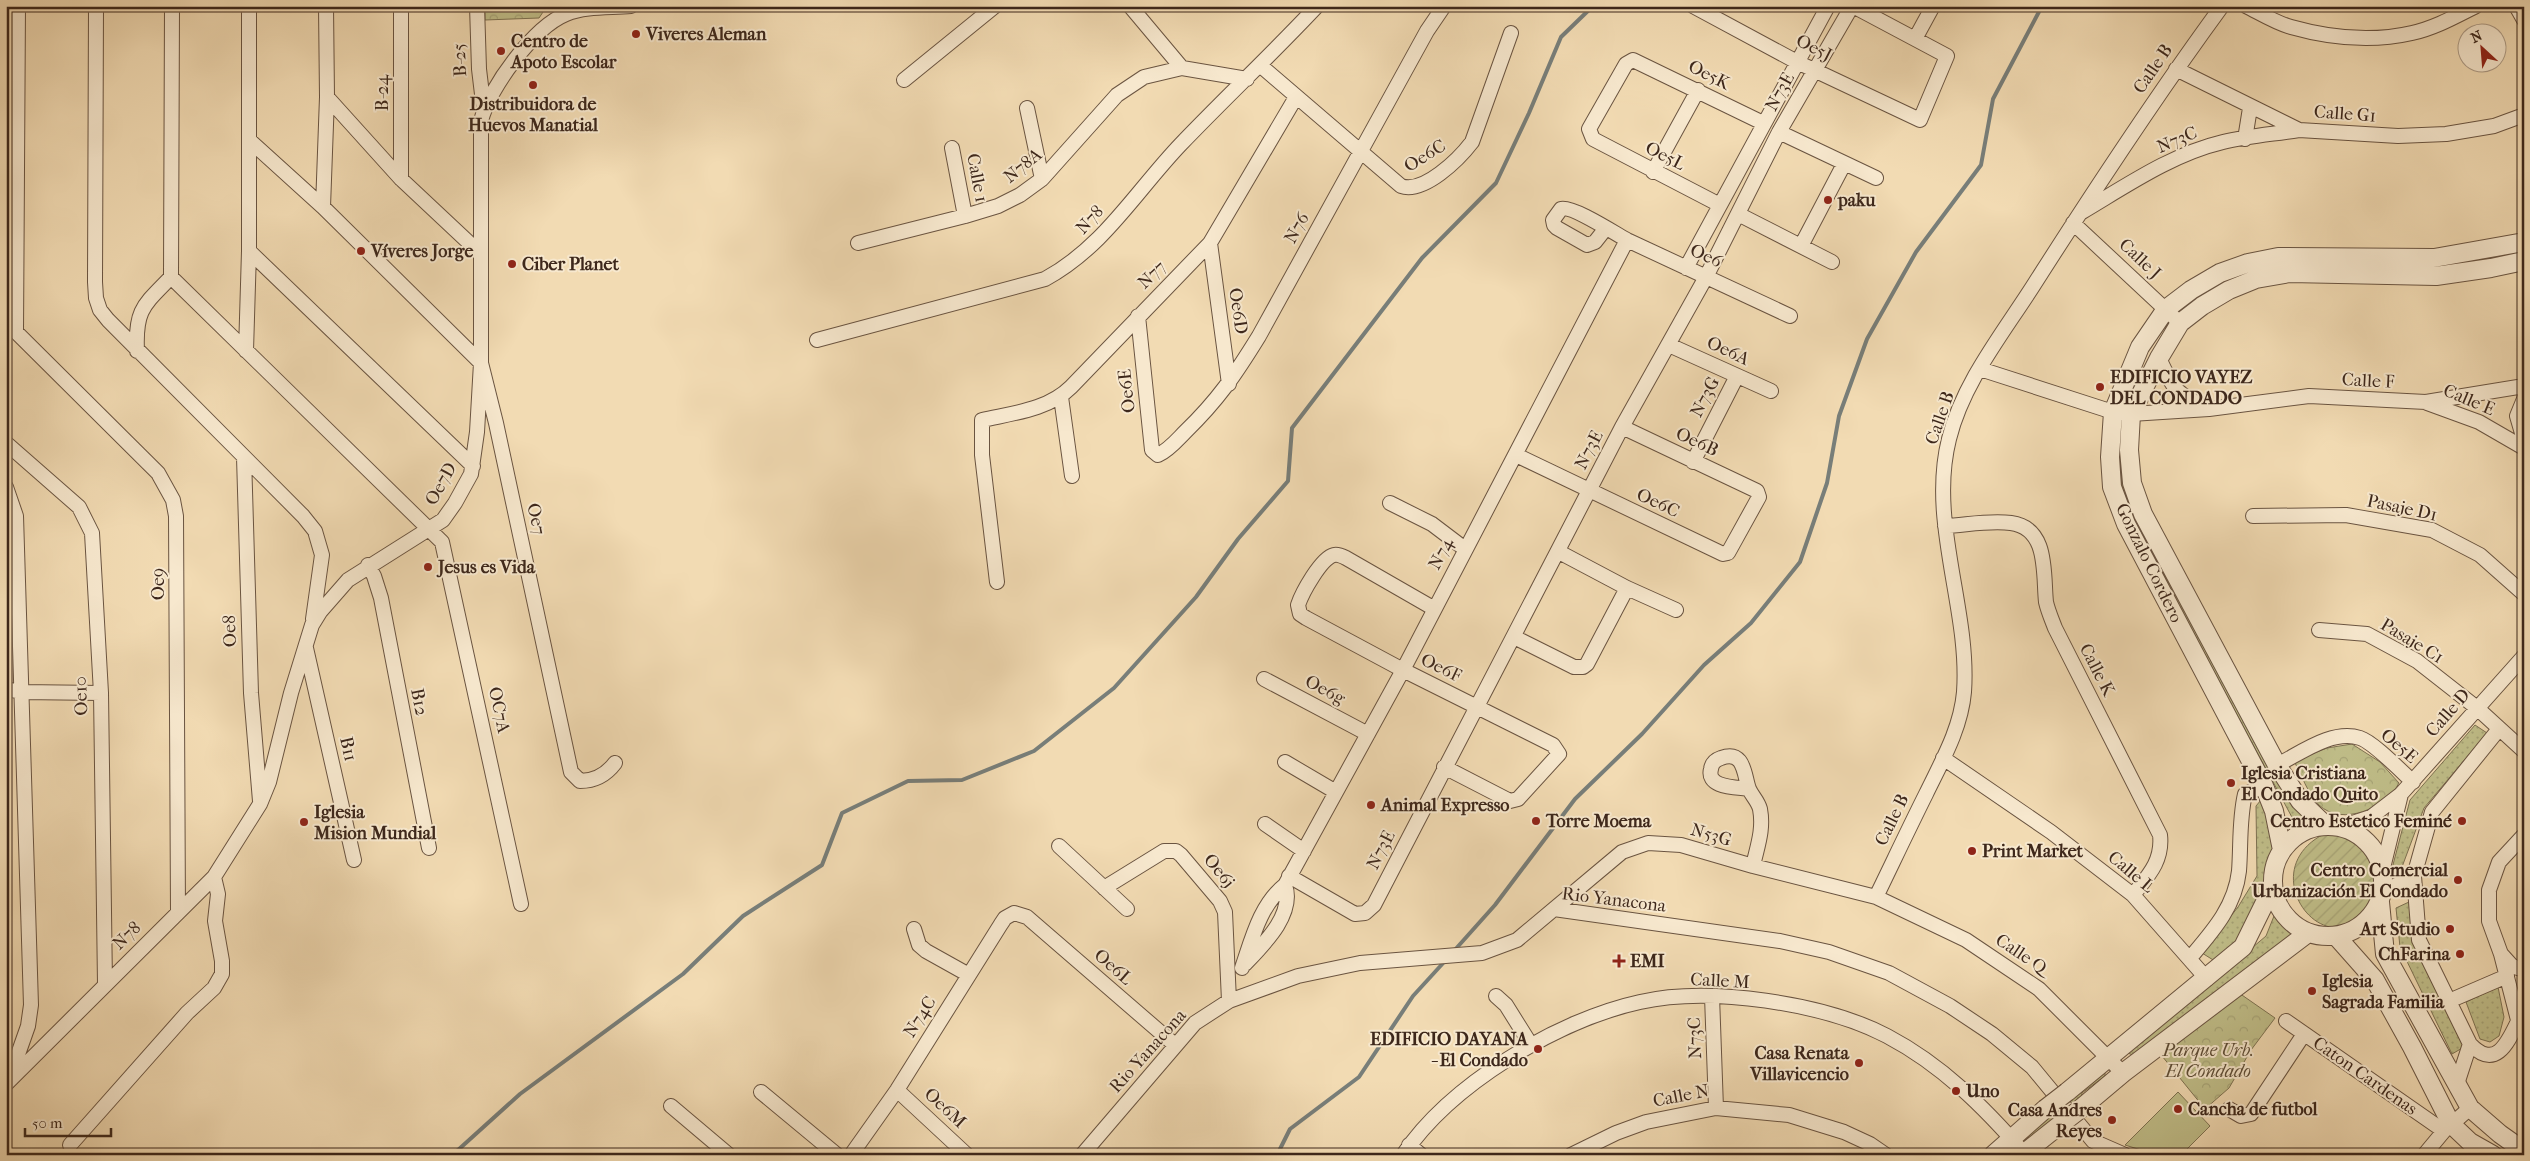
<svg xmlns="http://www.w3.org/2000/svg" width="2530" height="1161" viewBox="0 0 2530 1161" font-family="'IM FELL French Canon',serif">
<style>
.grass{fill:url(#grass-dots);stroke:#7e7252}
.park{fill:url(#park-crowns);stroke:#7e7252}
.garden{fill:url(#garden-furrows);stroke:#7e7252}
.pitch{fill:#c0be89;stroke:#7e7252}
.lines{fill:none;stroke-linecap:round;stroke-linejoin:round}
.stream{stroke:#787e79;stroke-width:4}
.minor-casing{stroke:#6a5441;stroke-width:16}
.tertiary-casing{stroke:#6a5441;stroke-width:20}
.minor{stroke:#f7e8ce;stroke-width:14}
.tertiary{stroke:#f7e8ce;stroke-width:18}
.tertiary-bridge-casing{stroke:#6a5441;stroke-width:20;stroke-linecap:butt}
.tertiary-bridge{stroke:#f7e8ce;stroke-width:18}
.poi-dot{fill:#8f2418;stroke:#f7e8ce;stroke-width:2}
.labels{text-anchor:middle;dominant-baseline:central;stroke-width:4;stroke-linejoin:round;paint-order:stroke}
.poi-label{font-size:18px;font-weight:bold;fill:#3d271b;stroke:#f7e8ce;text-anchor:start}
.street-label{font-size:18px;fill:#3d271b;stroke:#f7e8ce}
.park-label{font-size:18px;font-style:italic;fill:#5e4d36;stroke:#f7e8ce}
</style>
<defs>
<pattern id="grass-dots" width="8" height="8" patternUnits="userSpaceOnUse" patternTransform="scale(1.25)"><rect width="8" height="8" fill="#c0be89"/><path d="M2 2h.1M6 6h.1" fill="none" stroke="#a6a376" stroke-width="1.8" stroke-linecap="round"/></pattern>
<pattern id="park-crowns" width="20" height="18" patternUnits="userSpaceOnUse" patternTransform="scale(1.25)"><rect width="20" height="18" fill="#c0be89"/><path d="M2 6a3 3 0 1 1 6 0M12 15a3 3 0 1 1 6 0" fill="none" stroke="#a6a376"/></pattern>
<pattern id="garden-furrows" width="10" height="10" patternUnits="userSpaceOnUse" patternTransform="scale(1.25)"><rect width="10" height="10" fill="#c0be89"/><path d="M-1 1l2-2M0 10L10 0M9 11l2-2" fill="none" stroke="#a6a376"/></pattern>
</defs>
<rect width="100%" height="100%" fill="#f2dbb3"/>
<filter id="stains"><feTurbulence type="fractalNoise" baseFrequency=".004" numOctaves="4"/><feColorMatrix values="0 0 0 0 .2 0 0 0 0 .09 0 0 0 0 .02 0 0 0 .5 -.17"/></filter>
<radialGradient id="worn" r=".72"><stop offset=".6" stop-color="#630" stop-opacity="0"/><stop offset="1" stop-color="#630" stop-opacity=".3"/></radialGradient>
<path class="grass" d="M2128 427 2140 516 2303 817 2294 821 2132 520C2120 486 2117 464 2117 428Z
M2475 725 2487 733 2424 808 2399 875 2389 880 2410 800Z
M2266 794 2276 847 2270 885 2240 944 2218 963 2202 953 2238 907 2257 876 2256 806Z
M2409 902 2412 937 2464 1047 2452 1054 2400 947 2396 908Z
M2276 911 2289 929 2299 935 2137 1057 2128 1053 2266 936Z
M2498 987 2504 1017 2499 1036 2490 1042 2480 1039 2466 1002Z
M2105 1072V1076L2082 1093 2080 1102 2034 1139 2027 1137V1130Z"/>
<path class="park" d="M485 6H547L539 18 485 20Z
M2352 744 2380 762 2399 783C2386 808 2342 827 2319 805 2308 794 2301 774 2294 761L2327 748Z
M2239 993 2275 1018 2251 1050 2229 1088 2205 1109 2162 1056Z"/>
<path class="garden" d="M2324 834C2330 834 2337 834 2343 835 2365 840 2381 870 2377 892 2374 905 2368 915 2356 922 2311 950 2259 867 2324 834Z"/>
<path class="pitch" d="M2178 1092 2210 1126 2181 1155H2157L2125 1145Z"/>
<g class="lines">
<path class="stream" d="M1453 952 1495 905 1575 799 1642 734 1704 665 1751 623 1800 562 1827 483 1839 416 1867 339 1916 252 1981 165 1993 99 2042 6
M448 1155 458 1150 520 1094 683 974 743 916 822 865 842 813 908 781 962 780 1034 751 1114 688 1196 597 1238 539 1288 481 1292 428 1422 258 1496 183 1529 113 1561 37 1593 6
M1277 1155 1290 1129 1359 1077 1413 996 1445 961"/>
<defs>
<path id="minor" d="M96 6 95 282 96 298 100 310 108 320 303 516 315 531 322 555 313 619
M401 6V179
M477 6 479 69 484 111
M1130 6 1182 68 1247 79
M1693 6 1797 62 1920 120 1947 56 1853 6
M2246 6C2260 13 2276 23 2291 27 2330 38 2373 42 2412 33 2435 28 2456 16 2476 6
M2516 6 2524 20
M1915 39 1933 6
M1261 66 1401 186C1424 194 1459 159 1472 142L1511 33
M2176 69 2299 130 2398 136 2446 134 2494 126 2524 115
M904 80 995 6
M327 97 401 179 481 254
M1027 108 1042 179
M1779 132 1876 178
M2245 139 2250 108
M249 140 323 207 481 363 496 423 571 772 580 781C595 781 606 775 615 763
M952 148 965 216
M1653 172 1698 90
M1720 205 1593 139 1589 129 1626 64 1633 60 1763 123
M323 207 327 97 326 6
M2082 212C2126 186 2172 154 2223 142 2247 136 2274 134 2299 130
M1738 214 1832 262
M2073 223 2180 323
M1606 228 1595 242 1587 245 1557 228 1554 225 1553 220 1561 209C1571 205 1616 234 1627 240L1790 316
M858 243 965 216 998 206 1020 195 1042 179 1117 95 1144 77 1182 68
M1210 243 1229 384
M1801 246 1844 164
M249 251 473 466
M1686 268 1828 6
M171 277 442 542 521 904
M1138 316 1152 450 1158 455C1169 450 1177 440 1185 432 1218 400 1235 375 1259 336L1427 31 1444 6
M6 322 158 473 173 500 176 516 178 912
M16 332 18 6
M817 340 1045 279C1104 247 1136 191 1181 144 1226 97 1273 53 1317 6
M1669 345 1771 391
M137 351C135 309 144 305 171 277L172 6
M246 351 249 251V6
M2159 358C2174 391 2176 393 2208 409
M1980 369 2113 412 2131 414 2209 409 2309 396 2426 402 2524 386
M1061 397 1072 476
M2524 399 2517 416 2524 440
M2427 403 2479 422 2524 448
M6 443 79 507 92 533 101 693 105 984
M1516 455 1723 554 1728 553 1759 497 1757 491 1622 427
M244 457 251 693 260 801
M1693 462 1737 376
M6 487 16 516 31 1005 28 1026 10 1077
M1390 503 1432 524 1465 549
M2253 516 2346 515 2432 530 2480 555 2524 594
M1945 526C1966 525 1990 520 2011 523 2049 528 2043 574 2046 602 2048 611 2052 620 2055 628L2160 835C2163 861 2148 876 2133 895
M1559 552 1627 588 1676 610
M368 565 374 576 381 598 429 848
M997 582 982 455V420C1013 413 1048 410 1071 387L1210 243 1296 97
M1433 608 1346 558C1342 556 1338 554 1334 555 1321 558 1302 593 1298 605L1300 614 1306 618 1403 670 1553 745 1559 754 1518 799 1510 801 1444 767
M2319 630 2367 634 2417 661 2477 708 2524 751
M1514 637 1574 667H1583L1587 664 1627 588
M306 648 354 860
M1264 679 1368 734
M6 689 21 692 101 693
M2499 729 2432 812 2414 876 2419 940 2470 1044C2501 1076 2512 1029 2524 1010
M1943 758 2051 832 2133 895 2207 979
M1285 762 1336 792
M2277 765C2301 753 2332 729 2360 738 2373 742 2401 771 2413 782
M1749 789C1736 787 1706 788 1711 769 1712 763 1715 760 1721 758 1745 749 1744 776 1749 789 1752 796 1758 801 1760 809 1764 830 1757 847 1753 866
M1265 824 1304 851
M2340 827 2371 817 2401 794 2524 656
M1059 846 1127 909
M2383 868 2401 794
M1289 876 1355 914 1365 913 1374 905 1622 427 1706 277 1779 132 1852 6
M1104 888 1164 851H1176L1181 855 1220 901 1225 912 1229 1001
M2383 892 2414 876
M1876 897C1893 862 1909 828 1926 794 1942 761 1961 728 1964 692 1970 609 1928 522 1949 439 1963 382 2004 332 2035 283 2095 189 2156 96 2222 6
M1554 909 1780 941 1829 952 1889 973 1950 1006 1992 1034 2032 1067 2093 1141 2125 1155
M914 929 919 945 926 951 969 975
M2502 955 2512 966 2524 970
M2190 958C2212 932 2235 907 2239 871 2241 845 2239 820 2245 794L2264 786
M1245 964C1264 944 1295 914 1285 885
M1242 968C1252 939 1260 905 1285 885L1403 670 1627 240
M1496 996 1506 1005 1531 1045
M1712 996 1716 1108
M2449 1001 2507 976
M2518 1020 2501 954 2489 921V890L2499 862 2524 835
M2286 1021 2444 1131
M6 1084 214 877 260 804 269 782 291 693 312 625 320 612 348 580 443 520 455 503 471 474 477 432 481 363V121C489 88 534 27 566 14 586 6 610 8 631 6
M2457 1084 2470 1044
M897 1090 967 1155
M761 1092 837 1155
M671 1106 729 1155
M2229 1109 2241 1116 2251 1114 2304 1034
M70 1145 187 1013 214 988 222 974V961L215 921 218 894 214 877
M1409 1145 1421 1155
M851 1155 897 1090 1001 924 1005 918 1014 913 1027 917 1175 1045
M1082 1155 1195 1023 1229 1001 1298 976 1360 963 1482 953 1517 940 1622 852 1648 843 1681 845 1753 866 1876 897 1966 940 2039 989 2123 1073
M1403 1155C1450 1085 1557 1020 1640 1002 1709 986 1824 1003 1887 1036 1942 1065 1984 1107 2024 1153
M1571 1155 1616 1133 1646 1122 1716 1108 1789 1115 1844 1132 1870 1144 1886 1155
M2424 1155 2444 1131 2470 1108"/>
<path id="tertiary" d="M2273 881a55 55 0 1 1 110 0a55 55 0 1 1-110 0Z
M2326 826 2300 801 2277 765 2143 514 2132 483 2129 450 2131 414 2159 358 2180 323 2202 306 2229 290 2256 279 2290 273 2436 276 2491 268 2524 261
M2282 850 2274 811 2264 786 2126 524 2112 487 2110 457 2113 412 2140 347 2166 309 2191 290 2220 273 2248 263 2278 257 2434 258 2524 242
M2380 902 2385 954 2470 1108 2500 1134 2524 1151
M2336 936 2375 980 2412 1047 2451 1124 2470 1142 2493 1155
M2067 1092 2243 947 2273 886
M2079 1110 2123 1073 2308 933
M1993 1155 2045 1109
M2022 1155 2066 1120"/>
</defs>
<use href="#minor" class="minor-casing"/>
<use href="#tertiary" class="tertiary-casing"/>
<use href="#minor" class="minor"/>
<use href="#tertiary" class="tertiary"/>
<defs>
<path id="tertiary-bridge" d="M2045 1109 2067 1092
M2066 1120 2079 1110"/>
</defs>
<use href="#tertiary-bridge" class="tertiary-bridge-casing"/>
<use href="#tertiary-bridge" class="tertiary-bridge"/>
</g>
<g class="poi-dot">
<circle cx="636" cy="34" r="5"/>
<circle cx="501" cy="51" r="5"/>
<circle cx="533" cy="85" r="5"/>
<circle cx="1828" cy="200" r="5"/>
<circle cx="361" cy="251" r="5"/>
<circle cx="512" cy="264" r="5"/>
<circle cx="2100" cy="387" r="5"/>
<circle cx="428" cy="567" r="5"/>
<circle cx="2231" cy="783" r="5"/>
<circle cx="1371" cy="805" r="5"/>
<circle cx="1536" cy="821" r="5"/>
<circle cx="2462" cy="821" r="5"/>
<circle cx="304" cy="822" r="5"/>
<circle cx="1972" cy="851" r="5"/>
<circle cx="2458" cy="880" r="5"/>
<circle cx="2450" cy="929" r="5"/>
<circle cx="2460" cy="954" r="5"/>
<path d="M1616.5 953.5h5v5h5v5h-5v5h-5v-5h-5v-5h5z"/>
<circle cx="2312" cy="991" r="5"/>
<circle cx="1538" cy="1049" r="5"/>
<circle cx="1859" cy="1063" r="5"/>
<circle cx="1956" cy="1091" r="5"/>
<circle cx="2178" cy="1109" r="5"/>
<circle cx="2112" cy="1120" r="5"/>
</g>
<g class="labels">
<g class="poi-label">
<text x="646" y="34">Viveres Aleman</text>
<text x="511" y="41">Centro de<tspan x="511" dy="21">Apoto Escolar</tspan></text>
<text x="533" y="104" text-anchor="middle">Distribuidora de<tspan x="533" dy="21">Huevos Manatial</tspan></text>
<text x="1838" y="200">paku</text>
<text x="371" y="251">Víveres Jorge</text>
<text x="522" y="264">Ciber Planet</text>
<text x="2110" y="377">EDIFICIO VAYEZ<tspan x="2110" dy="21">DEL CONDADO</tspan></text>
<text x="438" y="567">Jesus es Vida</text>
<text x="2241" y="773">Iglesia Cristiana<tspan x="2241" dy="21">El Condado Quito</tspan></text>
<text x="1381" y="805">Animal Expresso</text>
<text x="314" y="812">Iglesia<tspan x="314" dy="21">Mision Mundial</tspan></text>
<text x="1546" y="821">Torre Moema</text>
<text x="2452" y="821" text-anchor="end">Centro Estetico Feminé</text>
<text x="1982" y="851">Print Market</text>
<text x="2448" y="870" text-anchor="end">Centro Comercial<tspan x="2448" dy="21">Urbanización El Condado</tspan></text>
<text x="2440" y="929" text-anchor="end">Art Studio</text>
<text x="2450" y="954" text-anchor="end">ChFarina</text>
<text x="1630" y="961">EMI</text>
<text x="2322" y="981">Iglesia<tspan x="2322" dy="21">Sagrada Familia</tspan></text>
<text x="1528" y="1039" text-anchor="end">EDIFICIO DAYANA<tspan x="1528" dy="21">- El Condado</tspan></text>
<text x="1849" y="1053" text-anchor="end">Casa Renata<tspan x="1849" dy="21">Villavicencio</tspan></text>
<text x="1966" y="1091">Uno</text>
<text x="2188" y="1109">Cancha de futbol</text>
<text x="2102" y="1110" text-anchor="end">Casa Andres<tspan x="2102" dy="21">Reyes</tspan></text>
</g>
<g class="street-label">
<text transform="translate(1814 48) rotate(27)">Oe5J</text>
<text transform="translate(460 60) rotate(-93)">B-25</text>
<text transform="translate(2153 69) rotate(-56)">Calle B</text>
<text transform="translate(1709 75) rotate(27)">Oe5K</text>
<text transform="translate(1780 92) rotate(-61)">N73E</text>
<text transform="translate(382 93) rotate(-90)">B-24</text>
<text transform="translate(2345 114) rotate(4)">Calle G1</text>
<text transform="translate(2177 140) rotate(-23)">N73C</text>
<text transform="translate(1425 156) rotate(-32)">Oe6C</text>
<text transform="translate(1665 156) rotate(27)">Oe5L</text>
<text transform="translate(1023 166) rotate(-39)">N78A</text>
<text transform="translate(977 178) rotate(79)">Calle 1</text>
<text transform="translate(1090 220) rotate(-48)">N78</text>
<text transform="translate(1297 228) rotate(-61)">N76</text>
<text transform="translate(1706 256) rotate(25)">Oe6</text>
<text transform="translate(2140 259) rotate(43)">Calle J</text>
<text transform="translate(1152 275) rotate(-44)">N77</text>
<text transform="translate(1238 311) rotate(82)">Oe6D</text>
<text transform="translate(1728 351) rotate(25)">Oe6A</text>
<text transform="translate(2368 381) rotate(3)">Calle F</text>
<text transform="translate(1127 391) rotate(-96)">Oe6E</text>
<text transform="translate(1705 397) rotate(-63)">N73G</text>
<text transform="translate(2469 400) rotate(23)">Calle E</text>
<text transform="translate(1940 418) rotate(-71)">Calle B</text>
<text transform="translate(1697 442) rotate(25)">Oe6B</text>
<text transform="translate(1589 450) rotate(-63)">N73E</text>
<text transform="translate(441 484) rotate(-61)">Oe7D</text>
<text transform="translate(1658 503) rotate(25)">Oe6C</text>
<text transform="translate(2402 508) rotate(12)">Pasaje D1</text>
<text transform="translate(536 519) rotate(78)">Oe7</text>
<text transform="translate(1441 554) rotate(-62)">N74</text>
<text transform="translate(2149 563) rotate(64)">Gonzalo Cordero</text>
<text transform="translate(158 584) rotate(-90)">Oe9</text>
<text transform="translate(230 631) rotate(-92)">Oe8</text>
<text transform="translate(2412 641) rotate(31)">Pasaje C1</text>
<text transform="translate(1441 668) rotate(26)">Oe6F</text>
<text transform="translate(2097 670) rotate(63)">Calle K</text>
<text transform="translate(1325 690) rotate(28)">Oe6g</text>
<text transform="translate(81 696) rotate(-92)">Oe10</text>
<text transform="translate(419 702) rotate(79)">B12</text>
<text transform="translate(499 710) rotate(78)">OC7A</text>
<text transform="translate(2448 713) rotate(-49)">Calle D</text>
<text transform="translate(2399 746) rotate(41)">Oe5E</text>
<text transform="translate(348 749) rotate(77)">B11</text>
<text transform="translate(1892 820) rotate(-64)">Calle B</text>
<text transform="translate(1711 835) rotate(16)">N53G</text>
<text transform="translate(1381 850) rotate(-63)">N73E</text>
<text transform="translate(1219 871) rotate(52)">Oe6j</text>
<text transform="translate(2131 872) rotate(40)">Calle L</text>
<text transform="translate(1614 900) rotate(7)">Rio Yanacona</text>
<text transform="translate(127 936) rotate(-44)">N78</text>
<text transform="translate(2021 954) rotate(34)">Calle Q</text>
<text transform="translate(1113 967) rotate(41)">Oe6L</text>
<text transform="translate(1720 981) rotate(3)">Calle M</text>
<text transform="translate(920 1017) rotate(-58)">N74C</text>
<text transform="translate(1695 1038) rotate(-92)">N73C</text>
<text transform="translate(1148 1051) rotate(-48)">Rio Yanacona</text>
<text transform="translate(2365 1076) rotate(35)">Caton Cardenas</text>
<text transform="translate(1681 1096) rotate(-11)">Calle N</text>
<text transform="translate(945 1108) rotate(43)">Oe6M</text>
</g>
<g class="park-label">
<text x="2208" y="1050">Parque Urb.<tspan x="2208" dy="21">El Condado</tspan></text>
</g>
</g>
<rect width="2530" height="1161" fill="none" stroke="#f2dbb3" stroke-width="25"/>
<rect x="8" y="8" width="2515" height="1146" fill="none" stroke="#3d271b" stroke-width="2.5"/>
<rect x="12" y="12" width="2505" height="1136" fill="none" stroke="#3d271b"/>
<g transform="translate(2482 48) rotate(334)"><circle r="24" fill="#f7e8ce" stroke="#ad9b86"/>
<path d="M0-4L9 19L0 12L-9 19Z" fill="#8f2418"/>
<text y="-8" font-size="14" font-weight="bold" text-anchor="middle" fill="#3d271b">N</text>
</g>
<path d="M25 1128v8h86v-8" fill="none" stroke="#3d271b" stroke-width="2.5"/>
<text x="32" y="1128" font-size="15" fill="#3d271b" stroke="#f7e8ce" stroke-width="4" paint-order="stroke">50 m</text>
<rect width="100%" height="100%" filter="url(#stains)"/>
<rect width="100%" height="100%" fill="url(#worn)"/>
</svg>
